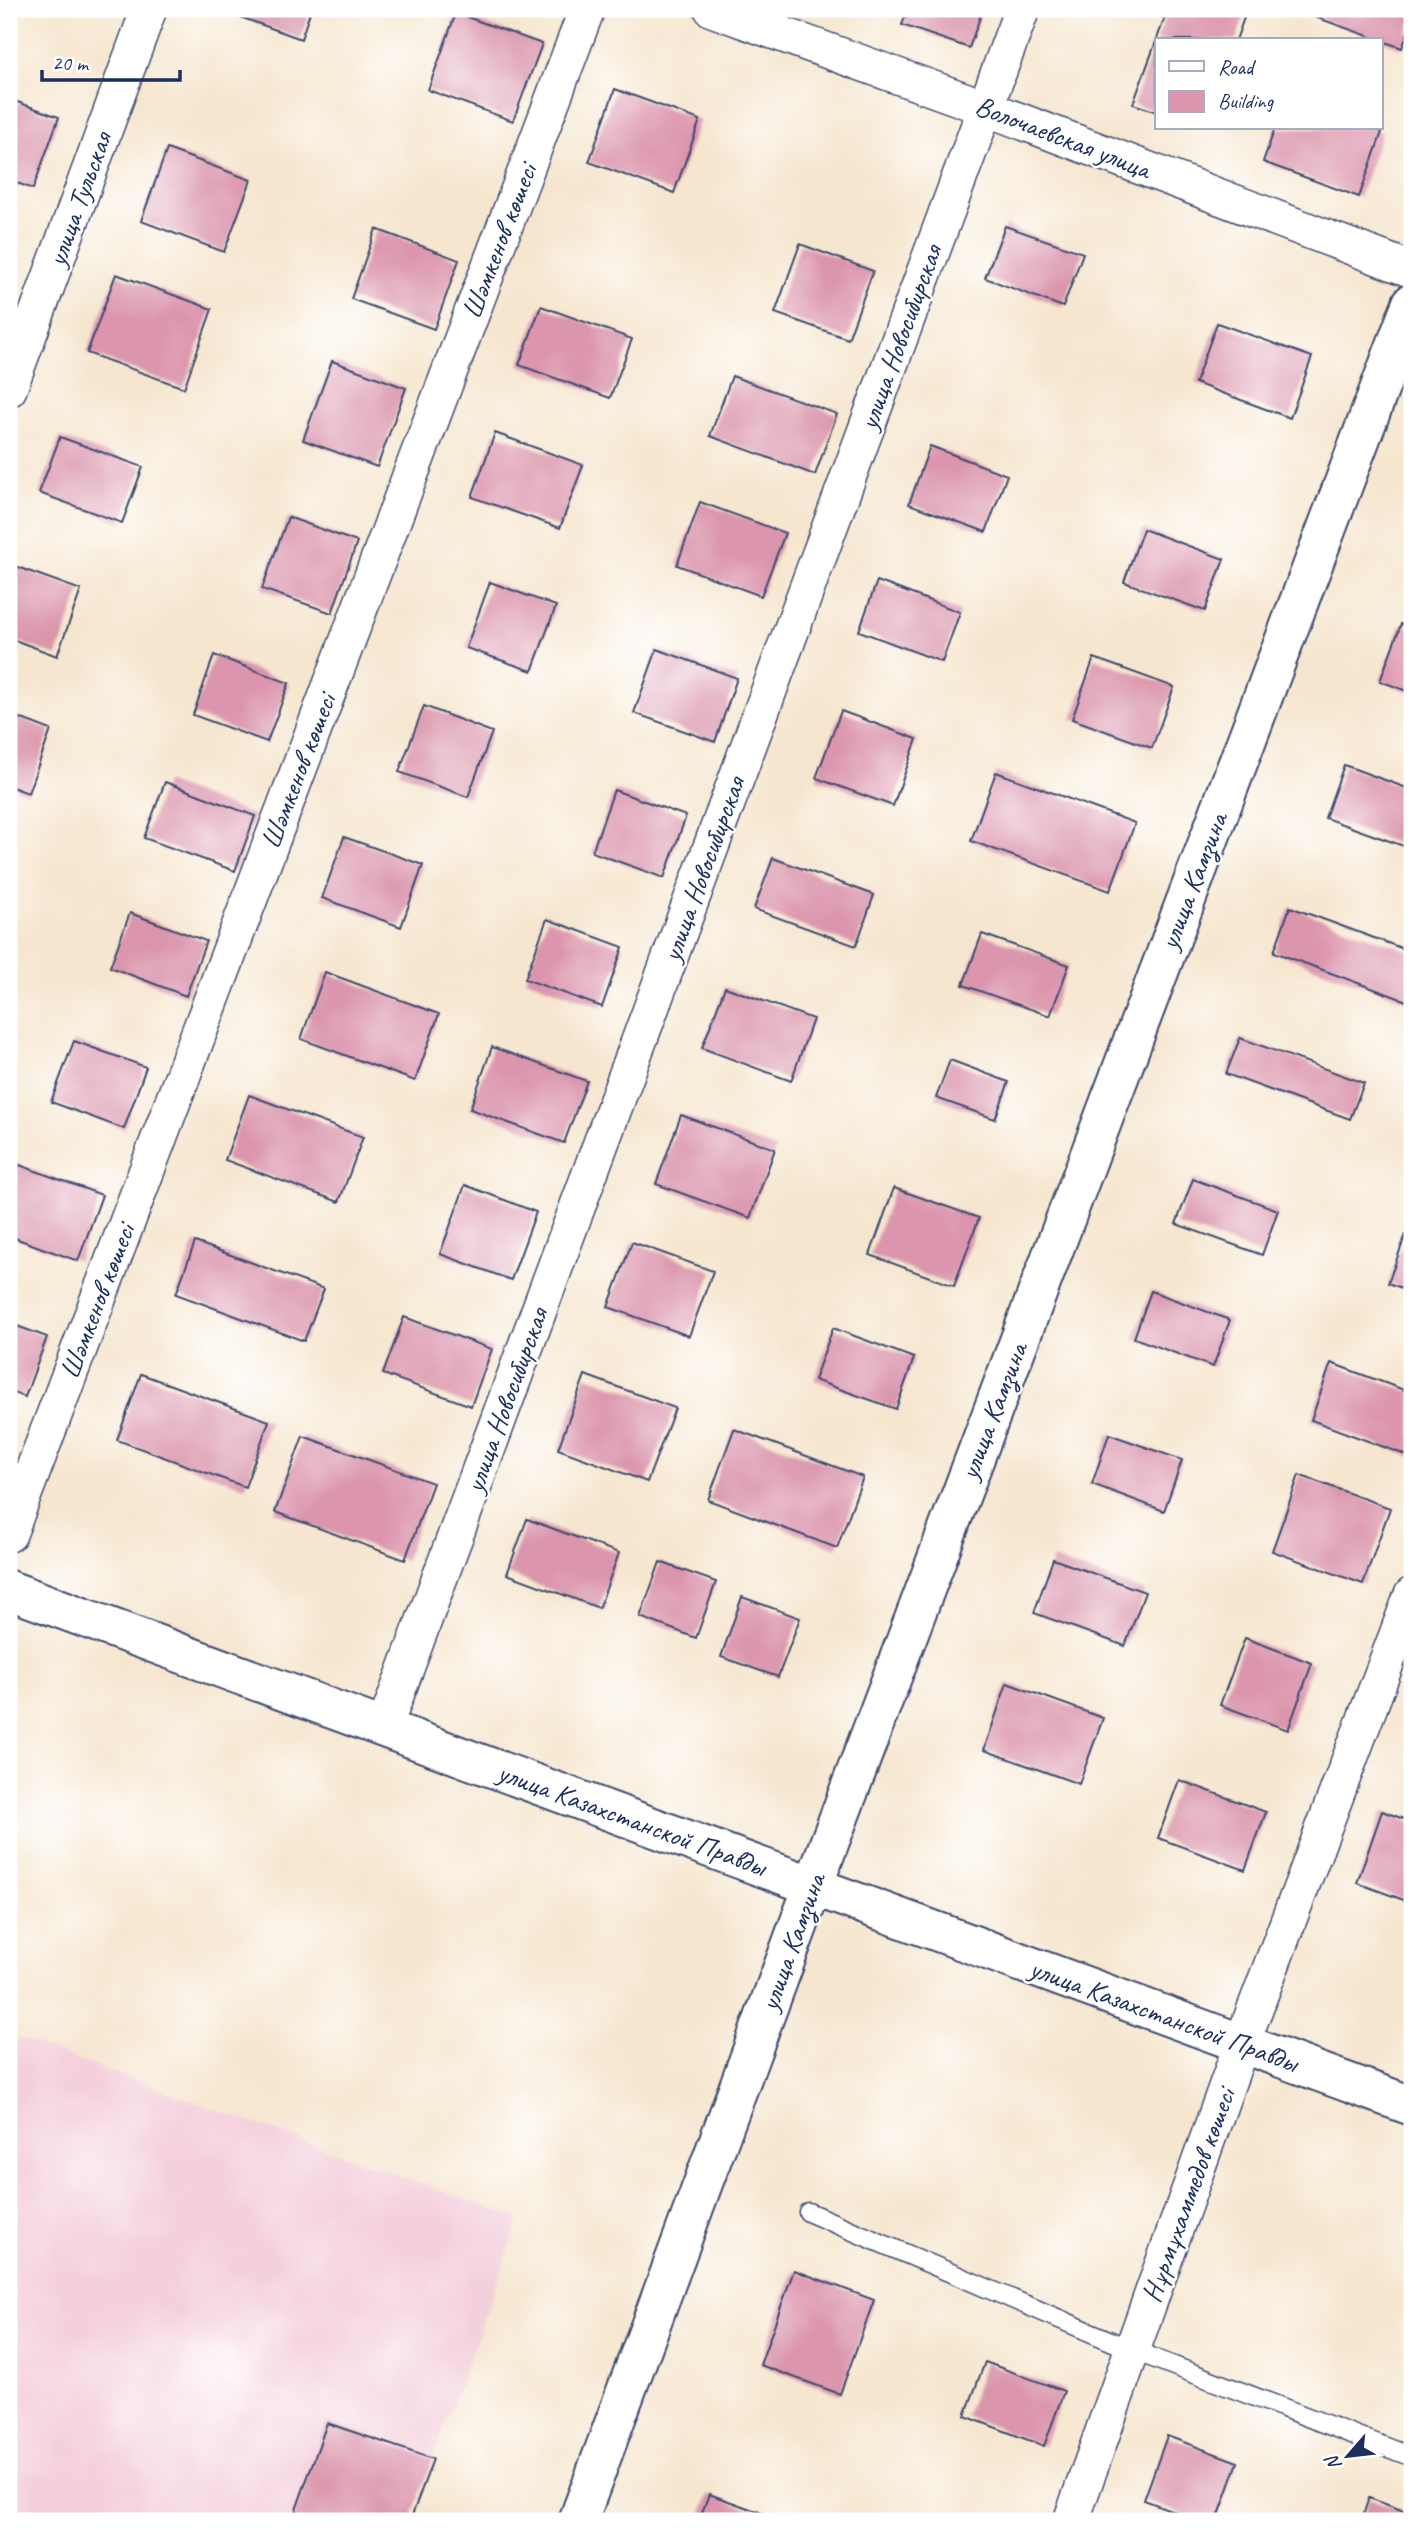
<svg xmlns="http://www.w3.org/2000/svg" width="1421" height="2530" viewBox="0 0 1421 2530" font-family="Caveat,sans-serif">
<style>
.built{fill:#f4cfdc}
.building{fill:#db96ad}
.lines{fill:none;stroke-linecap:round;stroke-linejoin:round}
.service-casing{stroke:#3c4a6f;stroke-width:21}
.minor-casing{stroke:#3c4a6f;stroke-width:38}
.tertiary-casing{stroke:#3c4a6f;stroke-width:42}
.secondary-casing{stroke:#3c4a6f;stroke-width:42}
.service{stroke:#fff;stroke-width:18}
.minor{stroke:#fff;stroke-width:35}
.tertiary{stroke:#fff;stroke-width:38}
.secondary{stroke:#fff;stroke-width:38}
.labels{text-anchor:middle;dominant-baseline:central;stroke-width:5;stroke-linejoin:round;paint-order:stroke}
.street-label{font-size:28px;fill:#1b2f5e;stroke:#fff}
</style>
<rect width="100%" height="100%" fill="#fff"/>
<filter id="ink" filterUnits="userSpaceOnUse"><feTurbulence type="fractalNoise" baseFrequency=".0143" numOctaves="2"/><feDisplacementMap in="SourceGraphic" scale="14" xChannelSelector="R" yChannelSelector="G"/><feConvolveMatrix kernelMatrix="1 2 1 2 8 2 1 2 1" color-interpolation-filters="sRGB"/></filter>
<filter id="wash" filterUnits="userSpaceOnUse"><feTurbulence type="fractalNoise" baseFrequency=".00686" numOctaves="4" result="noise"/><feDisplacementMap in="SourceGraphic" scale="28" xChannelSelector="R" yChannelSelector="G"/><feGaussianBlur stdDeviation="1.57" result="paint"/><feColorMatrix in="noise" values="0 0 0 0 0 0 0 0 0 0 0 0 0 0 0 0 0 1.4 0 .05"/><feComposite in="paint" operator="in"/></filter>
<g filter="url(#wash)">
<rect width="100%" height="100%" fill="#f6e6cf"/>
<path class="built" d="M9 2035 520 2219 410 2521H9Z"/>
<g id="blocks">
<path class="building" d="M218 9H311L301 39Z
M908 9H983L969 48 902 25Z
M1168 9H1226L1245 15 1236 40H1157V112L1133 104Z
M1315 9H1412V20L1402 48 1312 16Z
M456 13 542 44 513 121 428 90Z
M615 89 700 120 674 193 589 162Z
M9 99 59 117 33 189 9 180Z
M1275 128H1372L1382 132 1359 197 1263 162Z
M167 149 251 180 224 252 141 221Z
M1005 226 1083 253 1063 307 985 278Z
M376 229 459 260 434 329 351 299Z
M800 244 873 271 848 339 775 313Z
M116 274 212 309 184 388 87 353Z
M541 306 632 339 610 398 519 365Z
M1217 323 1312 357 1290 418 1195 383Z
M332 361 406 388 377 467 303 440Z
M732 376 837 414 815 475 710 436Z
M495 433 583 465 560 528 472 497Z
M60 437 143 467 122 523 39 493Z
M930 446 1007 475 986 532 909 504Z
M700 502 785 533 761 596 677 565Z
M288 517 357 542 332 613 262 589Z
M1143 529 1224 559 1205 611 1124 582Z
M9 564 81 590 57 656 9 638Z
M877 581 960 612 942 662 859 631Z
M490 582 556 606 532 671 466 648Z
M1401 624 1412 628V693L1380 681Z
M657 649 737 678 715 742 634 713Z
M214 655 289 683 267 742 193 715Z
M1094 658 1174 687 1152 748 1072 719Z
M424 706 492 732 468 797 399 772Z
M841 711 917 739 893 806 816 778Z
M9 714 51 730 28 793 9 786Z
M1344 765 1412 790V849L1325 818Z
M996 772 1135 823 1110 891 971 841Z
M165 782 255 816 235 871 144 838Z
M614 790 686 816 664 878 592 852Z
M344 837 423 865 401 927 322 898Z
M773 858 874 895 856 946 754 909Z
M1290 907 1412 952V1003L1274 952Z
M130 913 206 941 186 996 110 967Z
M547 919 623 947 602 1007 525 979Z
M982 934 1069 965 1050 1016 963 985Z
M325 972 439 1014 415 1081 301 1039Z
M725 987 813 1019 791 1081 702 1048Z
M1240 1038 1364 1083 1350 1119 1226 1074Z
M74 1041 146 1067 124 1129 51 1102Z
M492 1047 587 1081 564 1143 470 1109Z
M950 1060 1009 1082 995 1119 936 1098Z
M249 1095 363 1137 339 1202 225 1160Z
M681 1115 775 1149 750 1218 656 1184Z
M14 1163 102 1195 78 1261 9 1236V1177Z
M1193 1179 1278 1210 1262 1255 1176 1224Z
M465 1185 536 1212 511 1280 440 1254Z
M894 1188 979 1218 954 1286 870 1255Z
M1406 1234 1412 1236V1292L1388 1283Z
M195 1242 324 1289 304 1341 176 1294Z
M632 1242 713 1271 689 1336 608 1307Z
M1151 1291 1230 1320 1213 1367 1134 1338Z
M404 1317 492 1349 471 1406 383 1374Z
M9 1323 47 1337 25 1397 9 1391Z
M833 1328 914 1358 896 1409 814 1380Z
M1331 1363 1412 1393 1411 1457 1311 1420Z
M141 1374 269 1421 245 1487 117 1440Z
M585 1375 675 1408 647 1482 558 1449Z
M734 1429 863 1477 837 1548 708 1500Z
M1109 1434 1182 1460 1164 1511 1092 1484Z
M303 1436 433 1483 405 1560 275 1512Z
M1299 1475 1390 1508 1363 1584 1272 1551Z
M527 1519 619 1553 599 1608 507 1574Z
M1053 1559 1145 1592 1125 1646 1034 1613Z
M660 1562 716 1582 696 1638 640 1617Z
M742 1597 800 1618 778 1677 721 1657Z
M1245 1638 1312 1663 1288 1730 1220 1705Z
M1007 1683 1103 1718 1079 1784 984 1750Z
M1179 1780 1266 1812 1245 1870 1158 1838Z
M1382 1811 1412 1822V1903L1357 1883Z
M794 2270 874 2300 840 2394 760 2365Z
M985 2362 1064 2391 1044 2446 965 2416Z
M327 2423 433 2459 410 2521H292Z
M1167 2436 1238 2462 1217 2521H1200L1144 2500Z
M709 2494 784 2521H699Z
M1369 2498 1412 2514V2521H1361Z"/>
</g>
</g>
<g filter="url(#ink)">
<use href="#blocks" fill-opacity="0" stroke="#3c4a6f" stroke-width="2"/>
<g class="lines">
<defs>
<path id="service" d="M808 2212 1132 2350 1412 2457"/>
<path id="minor" d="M712 9 986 108 1412 270
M9 389 149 9
M9 1534 587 9
M384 1728 1022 9
M1071 2521 1242 2043 1412 1595"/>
<path id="tertiary" d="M9 1590 813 1886"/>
<path id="secondary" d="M813 1886 1412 2106
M578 2521 813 1886 1412 303"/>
</defs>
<use href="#service" class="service-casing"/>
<use href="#minor" class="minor-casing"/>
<use href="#tertiary" class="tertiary-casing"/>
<use href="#secondary" class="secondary-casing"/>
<use href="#service" class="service"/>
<use href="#minor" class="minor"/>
<use href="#tertiary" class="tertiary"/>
<use href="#secondary" class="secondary"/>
</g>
</g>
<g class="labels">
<g class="street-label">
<text transform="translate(1063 137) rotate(21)">Волочаевская улица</text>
<text transform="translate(79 199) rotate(-70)">улица Тульская</text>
<text transform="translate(499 241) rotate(-69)">Шәмкенов көшесі</text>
<text transform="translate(900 337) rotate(-70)">улица Новосибирская</text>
<text transform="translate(298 771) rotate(-69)">Шәмкенов көшесі</text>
<text transform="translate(703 869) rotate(-70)">улица Новосибирская</text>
<text transform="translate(1193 881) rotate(-69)">улица Камзина</text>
<text transform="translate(97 1301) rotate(-69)">Шәмкенов көшесі</text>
<text transform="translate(506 1400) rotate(-70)">улица Новосибирская</text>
<text transform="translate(993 1411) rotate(-69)">улица Камзина</text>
<text transform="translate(632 1819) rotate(20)">улица Казахстанской Правды</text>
<text transform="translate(792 1942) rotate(-70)">улица Камзина</text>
<text transform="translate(1164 2015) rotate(20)">улица Казахстанской Правды</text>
<text transform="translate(1188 2195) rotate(-70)">Нұрмұхаммедов көшесі</text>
</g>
</g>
<rect width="1421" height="2530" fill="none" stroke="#fff" stroke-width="35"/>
<rect x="1155" y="38" width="228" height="91" fill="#ffffff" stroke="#a4acbf" stroke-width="2"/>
<rect x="1169" y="61" width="35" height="10" fill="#ffffff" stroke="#a4acbf" stroke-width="2"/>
<text x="1218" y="74" font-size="21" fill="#1b2f5e">Road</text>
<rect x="1169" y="91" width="35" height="21" fill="#db96ad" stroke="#a4acbf" stroke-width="2"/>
<text x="1218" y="108" font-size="21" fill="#1b2f5e">Building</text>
<g transform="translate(1348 2456) rotate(242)" stroke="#ffffff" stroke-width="5" paint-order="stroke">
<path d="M0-5L12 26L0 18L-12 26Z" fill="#1b2f5e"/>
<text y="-10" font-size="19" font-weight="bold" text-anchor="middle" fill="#1b2f5e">N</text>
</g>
<path d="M42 70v10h138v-10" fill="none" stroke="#1b2f5e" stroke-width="3.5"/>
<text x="52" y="70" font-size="21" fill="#1b2f5e" stroke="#ffffff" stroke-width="5" paint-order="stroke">20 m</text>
</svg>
